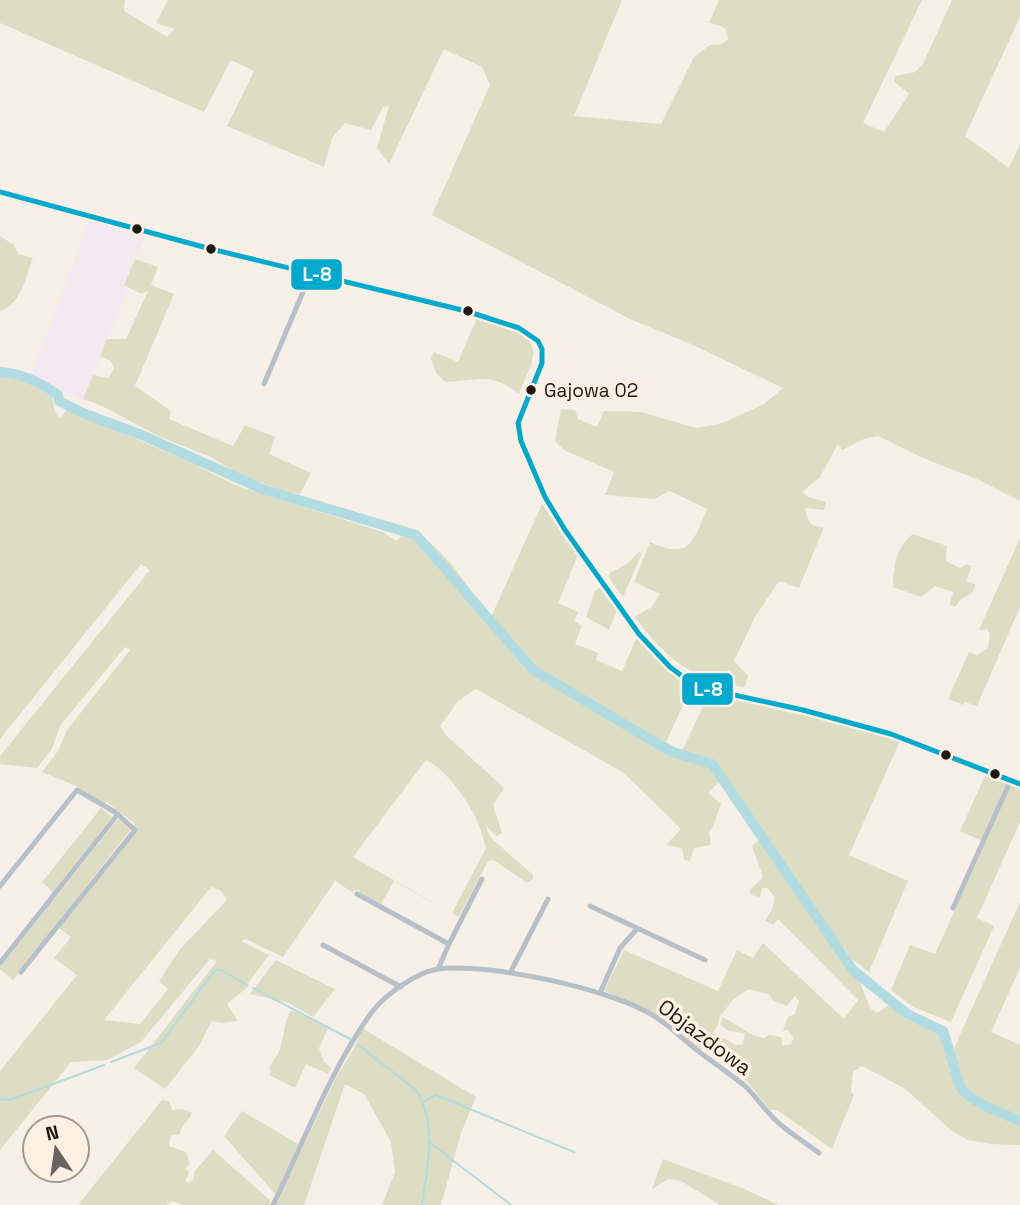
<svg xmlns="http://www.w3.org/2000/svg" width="1020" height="1205" viewBox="0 0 1020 1205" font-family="'Space Grotesk',sans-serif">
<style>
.industrial{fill:#f4e9f0}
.green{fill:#ddddc4;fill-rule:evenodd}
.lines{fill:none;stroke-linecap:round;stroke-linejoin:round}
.stream{stroke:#b1dce2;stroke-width:2}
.river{stroke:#b1dce2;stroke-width:10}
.minor{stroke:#b6c0c8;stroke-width:5}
.bus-1-casing{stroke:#fdf0e2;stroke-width:10}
.bus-1{stroke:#00a9ce;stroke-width:5}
.bus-dot{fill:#1f1913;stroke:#fdf0e2;stroke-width:2.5}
.labels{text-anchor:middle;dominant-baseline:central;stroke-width:7;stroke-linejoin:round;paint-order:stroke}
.bus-label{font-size:19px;fill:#1f1913;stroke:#fdf0e2;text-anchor:start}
.street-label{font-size:21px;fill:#1f1913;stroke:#fdf0e2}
.line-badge{stroke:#fdf0e2;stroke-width:2.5}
.badge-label{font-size:19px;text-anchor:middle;font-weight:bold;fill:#fff}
</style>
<rect width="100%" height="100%" fill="#f7f0e8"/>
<path class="industrial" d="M90 219 147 234 124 284 129 287 82 401 32 375Z"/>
<path class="green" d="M0 0H125L124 11 167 37 174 29 156 23 168 0H622L574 116 661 124 694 57 710 45 722 44 728 39C728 26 720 25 709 23L719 0H922L863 123 884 132 909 94 894 81 895 76 915 72 923 64 952 0H1020V17L965 136 1009 168 1020 144V501L979 480 923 458 878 436 864 439 842 450 838 444 820 477 802 492 808 497 826 502 824 510 805 508C808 522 810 527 824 527L799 588 779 581 755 617 734 661 748 676 745 687C692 682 666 657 634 617L652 607 660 594 634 582 650 542C689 560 693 543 707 509L670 491 654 499 605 495 614 472 564 450 555 441 561 409 575 410 578 419 597 427 604 411 641 412 696 428 723 423 764 404 783 388 693 345 630 319 432 215 490 85 482 67 444 49 389 164 377 148 389 106 383 107 371 130 345 123 332 138 324 167 227 126 254 71 231 60 204 112 0 23Z
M0 236 14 245 18 254 33 258C26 276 21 305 0 311Z
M135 259 158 267 151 285 174 294 135 386 171 411 169 419 233 446 245 425 275 437 269 454 311 473 300 494 281 490 239 475 211 457 162 438 102 406 83 399 93 375 108 378 114 369 111 361 100 356 107 339H126L148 291 141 294 124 285Z
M477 318C494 322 539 333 533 357 531 369 523 382 519 394 490 371 478 381 445 382L436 373 431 358 434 352 458 362Z
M0 375C19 376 36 387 52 397L55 411 60 418 67 409 192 463 235 485 383 532 396 541 410 529C444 546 468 588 491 617L542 504 578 555 558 603 578 612 574 621 582 626 575 644 598 653 596 660 622 671 637 637C652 658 669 674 692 686L666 742 682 751 709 694 801 714 900 741 849 855 908 881 869 972 851 958 844 947 838 954 859 979 870 1008 877 1013 889 1005 905 1019 941 1034 947 1028 954 1048 1020 902V968L991 1032 1020 1045V1145L992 1144 968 1140 952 1131 904 1088 862 1066 853 1072 851 1091 854 1095 832 1149 777 1110H770L741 1074 704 1048 714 1033 736 1045 743 1044 745 1033 728 1031 720 1024 723 1017 753 1035 764 1038 769 1035 781 1037 782 1046 791 1044 793 1038 788 1030 783 1031 788 1017 795 1014 799 1001 795 996 787 1006 772 1000 770 995 749 989 734 999 720 1016 718 1025 700 1051 652 1012 604 991 624 950 718 991 737 950 753 958 763 943 844 1019 858 1000 778 919 773 925 765 921 773 907 774 896 767 888H762L760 897 751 895 749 891 763 877 752 846 760 839 720 781 708 793 721 804 713 827 709 832 711 845 694 848 690 861 684 860 682 848 666 845 681 829 624 773 476 689 458 701 440 726 446 735 504 788 493 805 502 833 497 836 486 826 490 837 533 875V879L527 883 494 860 488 861 459 917 394 881 381 904 360 893 359 889 352 892 335 881 283 957 246 939 241 941 269 955 248 983 249 986 227 1004 238 1021 222 1023 212 1021 199 1046 165 1089 134 1068 217 961 210 959 141 1042 107 1060 71 1062 0 1150V1071L77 975 54 958 71 937 59 928 136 830 134 827 135 824 107 802 104 804 76 786 42 772 58 751 67 730 130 650 125 647 60 726 52 749 37 768 0 764V756L150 570 141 564 0 739ZM492 618 531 663 526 670 488 624ZM426 760C444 767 470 803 477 821 481 829 483 839 486 848L452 913 353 857ZM211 887 220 890 227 900 180 949 159 981 168 989 140 1024 104 1020Z
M913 534 947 546 946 561 960 568 967 564 972 566 966 581 976 585 972 593 960 600 955 607 950 604 953 592 935 586 921 597 893 587C893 568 896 546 913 534Z
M1020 538V607L977 706 965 702 963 705 948 699 969 652 977 655 988 648 990 634 987 629 979 630Z
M639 552 642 553 623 597 608 576 611 572 627 564Z
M600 587 617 610 609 630 586 617 595 591Z
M985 776 1007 784 982 841 960 831Z
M1011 786 1020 789V822L977 918 994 926 951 1022 913 1007 891 990 910 945 935 954Z
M101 808 112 817 53 892 42 882Z
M118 819 131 829 13 980 0 969V967Z
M276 960 335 989 313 1017 289 1003 250 994Z
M291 1010 329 1026 319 1048 324 1062 331 1068 328 1074 306 1064 295 1088 269 1075 271 1071 269 1068 280 1050 286 1021Z
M362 1028 476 1097 461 1133 441 1205H382L395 1172 391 1142 364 1094 345 1084 304 1205H275L335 1080 356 1045Z
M162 1100 169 1101 172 1110 182 1109 192 1113C189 1121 181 1125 180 1134L171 1135 169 1146 186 1152 190 1164 185 1169 188 1170 189 1174 185 1180 188 1183 193 1180 195 1171 213 1150 271 1201 269 1205H182L173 1201 166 1205H78Z
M242 1111 298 1144 276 1195 224 1136Z
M663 1159 742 1188 779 1205H720L681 1181 669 1179 652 1189Z"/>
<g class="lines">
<path class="stream" d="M253 988 350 1039
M358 1045 416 1090C438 1123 427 1169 422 1205
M111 1062 161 1043 215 970H221L247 985
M0 1099 10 1100 104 1065
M423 1102 436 1095 574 1152
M429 1142 511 1205"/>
<path class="river" d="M0 372C20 373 41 383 58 395L59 401 83 413 144 436 262 489 416 535 533 670 670 751 712 764 853 970 907 1014 943 1031 961 1089C977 1105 1000 1112 1020 1121"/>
<path class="minor" d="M0 192 211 249 466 311 519 328 538 341 542 349V363L518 423 521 441 545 497 565 530 639 634 670 667 686 679 707 689 803 710 891 734 1020 784
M264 384 311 273
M0 886 77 790 115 812 135 830 21 972
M357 894 449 944 438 969
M590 906 705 960
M953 908 1011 780
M449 944 482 879
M323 945 401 987
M0 963 118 814
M510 973 548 899
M600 993 620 948 636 930
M273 1205C303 1144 332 1066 372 1012 386 994 415 973 438 969 486 962 618 990 657 1018 672 1028 685 1041 698 1051 714 1063 730 1074 745 1086 758 1098 767 1114 781 1125 793 1135 807 1144 819 1153"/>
<defs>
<path id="bus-1" d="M0 192 211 249 466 311 519 328 538 341 542 349V363L518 423 521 441 545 497 565 530 639 634 670 667 686 679 707 689 803 710 891 734 1020 784"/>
</defs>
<use href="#bus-1" class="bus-1-casing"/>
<use href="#bus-1" class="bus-1"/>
</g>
<g class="bus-dot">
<circle cx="137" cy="229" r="6"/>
<circle cx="211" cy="249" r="6"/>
<circle cx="468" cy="311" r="6"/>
<circle cx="531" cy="390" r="6"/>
<circle cx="946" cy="755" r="6"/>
<circle cx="995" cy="774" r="6"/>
</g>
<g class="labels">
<g class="bus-label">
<text x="544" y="390">Gajowa 02</text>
</g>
<g class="street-label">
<text transform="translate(705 1037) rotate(37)">Objazdowa</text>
</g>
</g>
<g class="line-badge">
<rect x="290" y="258" width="53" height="33" rx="7" fill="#00a9ce"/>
<rect x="681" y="672" width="53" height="34" rx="7" fill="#00a9ce"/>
</g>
<g class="badge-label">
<text x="317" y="281">L-8</text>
<text x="708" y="696">L-8</text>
</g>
<g transform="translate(56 1149) rotate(347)"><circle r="33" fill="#fdf0e2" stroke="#a49a8f" stroke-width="2"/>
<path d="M0-5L12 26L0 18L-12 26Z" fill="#6b645e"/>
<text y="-10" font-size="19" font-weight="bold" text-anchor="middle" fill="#1f1913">N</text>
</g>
</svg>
